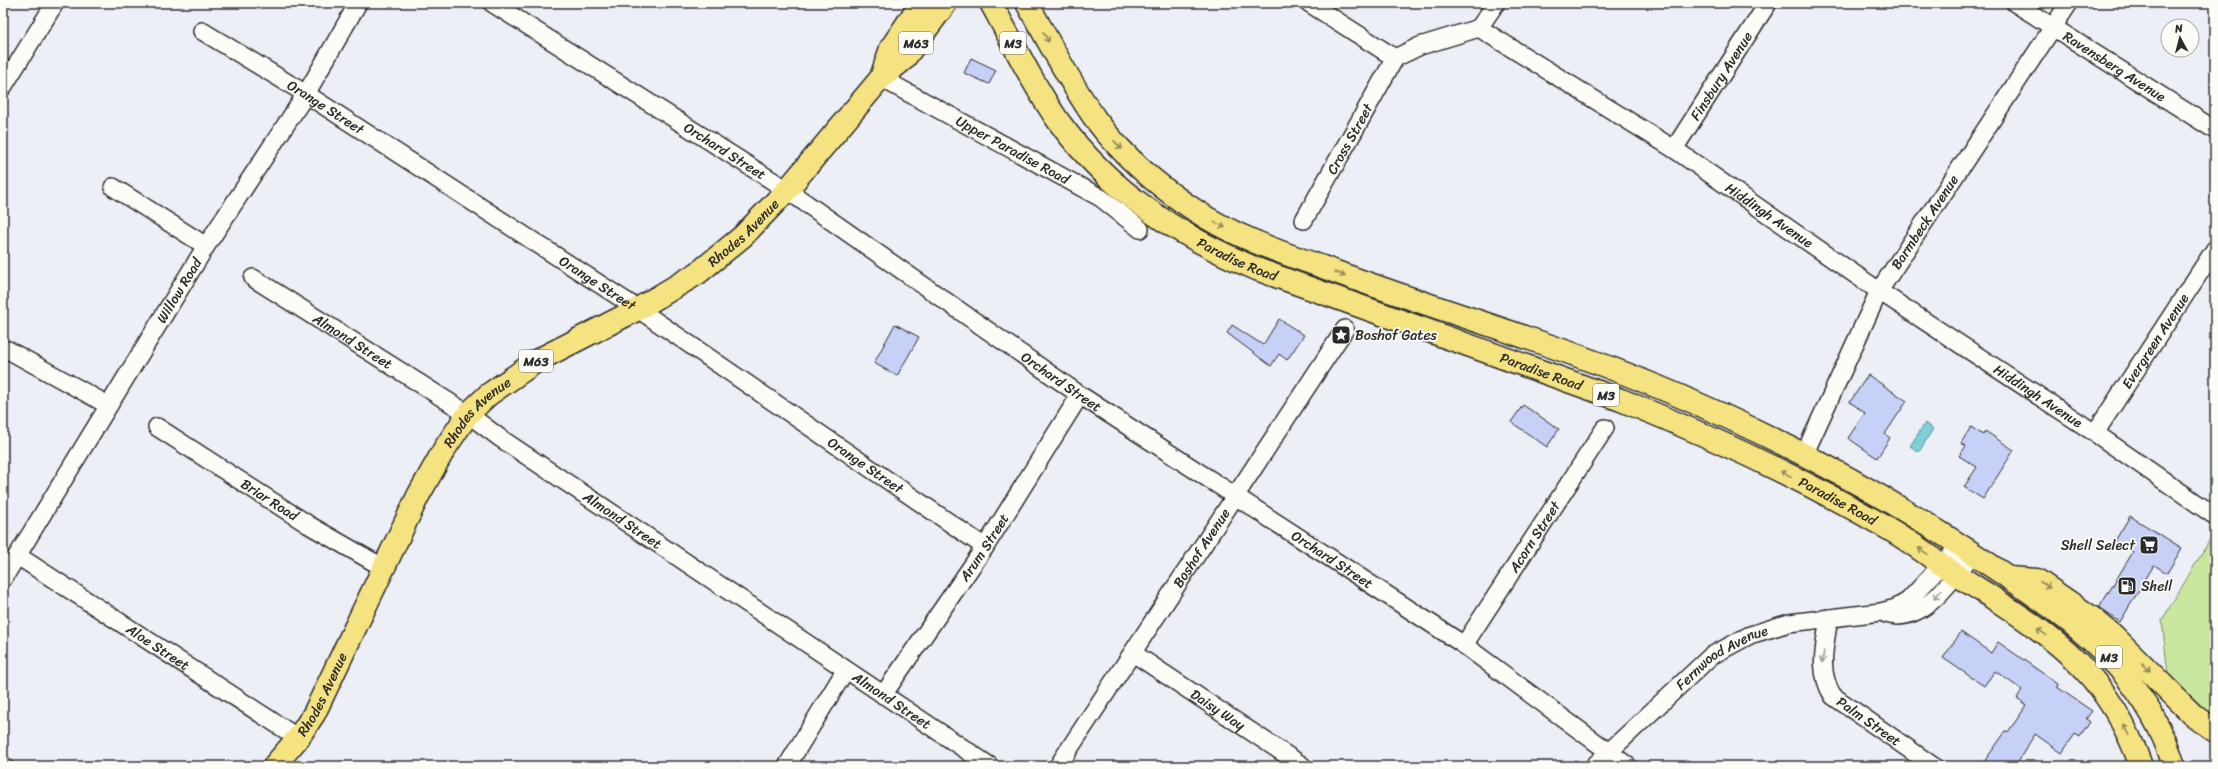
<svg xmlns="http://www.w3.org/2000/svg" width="2218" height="769" viewBox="0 0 2218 769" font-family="Sriracha,sans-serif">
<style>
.green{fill:#c9e79f;stroke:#7a8965}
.water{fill:#7fd0d9;stroke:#5d8e93}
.building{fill:#c7d0f7;stroke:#2b2b2b}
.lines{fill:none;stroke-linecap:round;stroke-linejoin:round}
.minor-casing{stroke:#2b2b2b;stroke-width:20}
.primary-casing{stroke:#2b2b2b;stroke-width:25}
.trunk-casing{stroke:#2b2b2b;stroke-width:25}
.minor{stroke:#fdfcf7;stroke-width:17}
.primary{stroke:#f5e382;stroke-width:22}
.trunk{stroke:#f5e382;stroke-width:22}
.oneway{stroke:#908756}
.oneway2{stroke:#9e9e9b}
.labels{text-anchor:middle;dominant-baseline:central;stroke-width:3.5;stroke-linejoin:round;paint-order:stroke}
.shield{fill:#fdfcf7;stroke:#6a6a68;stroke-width:1}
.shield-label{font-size:13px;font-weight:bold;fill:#2b2b2b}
.street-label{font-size:14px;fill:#2b2b2b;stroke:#fdfcf7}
.poi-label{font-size:14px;fill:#2b2b2b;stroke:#fdfcf7;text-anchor:start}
</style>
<rect width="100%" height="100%" fill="#edeff7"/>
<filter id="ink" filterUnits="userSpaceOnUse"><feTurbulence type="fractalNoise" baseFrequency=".025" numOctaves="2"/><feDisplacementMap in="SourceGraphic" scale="8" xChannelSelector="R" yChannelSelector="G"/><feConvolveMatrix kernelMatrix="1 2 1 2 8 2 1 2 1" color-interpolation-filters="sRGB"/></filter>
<g filter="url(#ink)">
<path class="green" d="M2214 533 2215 534V718L2168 675 2162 620Z"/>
<path class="water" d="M1925 423 1933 429 1919 452 1910 446Z"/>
<path class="building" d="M971 58 996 70 989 84 964 73Z
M1279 319 1304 335 1287 360 1279 354 1271 366 1227 333 1232 325 1263 345Z
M895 324 919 337 897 376 874 363Z
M1868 375 1907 401 1885 434 1890 438 1877 458 1848 438 1865 413 1850 402Z
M1523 405 1559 429 1547 447 1511 422Z
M1971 427 1983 435 1985 431 2014 450 1983 499 1964 487 1977 467 1959 456 1966 446 1961 443Z
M2130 516 2182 548 2167 573 2154 565 2120 622 2099 608 2133 552 2115 541Z
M1961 632 1991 653 1998 642 2058 684 2057 687 2092 711 2086 719 2090 722 2080 737 2075 734 2062 753 2035 734 2015 766H1981L2006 731 2008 732 2027 705 2017 698 2022 690 1995 671 1984 686 1943 658Z"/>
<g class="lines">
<defs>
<g id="minor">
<path id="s1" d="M492 3 787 190 1080 395 1464 645 1628 766"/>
<path id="s2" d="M1309 3 1395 58 1420 46 1479 28 1674 149 1879 291 2095 433 2215 516"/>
<path id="s3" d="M2015 3 2215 130"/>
<path d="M1479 28 1496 3"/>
<path id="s4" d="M202 31 306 94 638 309 985 547"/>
<path id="s5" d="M881 78 1101 198 1140 229"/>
<path d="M3 87 55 3"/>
<path id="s6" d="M1674 149 1768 3"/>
<path d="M113 187 206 246"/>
<path id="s7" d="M1304 220 1395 58"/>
<path id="s8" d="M253 278 468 414 500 438 990 766"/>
<path d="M8 350 108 405"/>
<path id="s9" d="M157 427 309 525 384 568"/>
<path id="s10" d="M2095 433 2215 249"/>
<path id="s11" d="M1804 455 1879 291 2069 3"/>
<path id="s12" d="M18 556 298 738"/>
<path id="s13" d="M3 579 206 246 306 94 358 3"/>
<path d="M1886 614C1923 626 1953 578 1973 553"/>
<path id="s14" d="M1829 618C1825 646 1817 671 1833 696L1933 766"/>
<path id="s15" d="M1464 645 1605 428"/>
<path id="s16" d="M1133 653 1303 766"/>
<path id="s17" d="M883 695 985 547 1080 395"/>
<path d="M3 765 4 766"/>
<path d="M787 766 845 671"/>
<path id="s18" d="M1058 766 1345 329"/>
<path id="s19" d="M1594 766 1711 656 1750 635 1789 623 1881 612 1896 608 1908 601 1960 545"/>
</g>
<g id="primary">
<path d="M881 78 891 48 921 3"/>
<path id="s20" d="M274 766 298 738 314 714 418 496 445 448 468 414 488 395 538 360 638 309 698 273 743 236 787 190 881 78 904 59 946 3"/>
</g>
<g id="trunk">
<path id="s21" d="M991 3C1013 43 1033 85 1059 122 1111 193 1180 237 1259 270L1621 400C1713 437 1803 479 1889 529 1913 543 1934 560 1957 575 1999 602 2045 629 2081 666 2108 694 2128 729 2141 766"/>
<path d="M1027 3C1049 42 1070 83 1096 120 1123 156 1159 187 1196 211 1232 235 1279 252 1320 266 1391 293 1464 316 1536 341 1689 393 1837 464 1972 553 2023 587 2077 621 2118 667 2143 696 2163 729 2174 766"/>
<path d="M2009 578 2037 580 2091 617 2114 636 2193 715 2215 731"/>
</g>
</defs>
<use href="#minor" class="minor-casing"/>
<use href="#primary" class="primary-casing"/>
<use href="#trunk" class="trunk-casing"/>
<use href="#minor" class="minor"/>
<use href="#primary" class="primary"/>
<use href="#trunk" class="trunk"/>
</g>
<defs><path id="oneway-shaft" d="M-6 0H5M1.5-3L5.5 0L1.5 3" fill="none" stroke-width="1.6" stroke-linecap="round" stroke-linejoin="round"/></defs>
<g class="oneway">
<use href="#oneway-shaft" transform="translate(1046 37) rotate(61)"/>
<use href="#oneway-shaft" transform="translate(1118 145) rotate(47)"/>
<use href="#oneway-shaft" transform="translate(1220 225) rotate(24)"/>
<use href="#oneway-shaft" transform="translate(1340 274) rotate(20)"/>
<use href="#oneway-shaft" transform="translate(1786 474) rotate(-154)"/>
<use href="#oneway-shaft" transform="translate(1923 551) rotate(-146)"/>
<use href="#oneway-shaft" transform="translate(2045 585) rotate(33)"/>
<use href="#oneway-shaft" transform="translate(2042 632) rotate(-144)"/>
<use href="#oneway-shaft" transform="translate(2146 667) rotate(45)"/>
<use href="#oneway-shaft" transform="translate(2126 730) rotate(-117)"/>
</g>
<g class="oneway2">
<use href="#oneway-shaft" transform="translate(1938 594) rotate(132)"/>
<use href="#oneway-shaft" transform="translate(1823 657) rotate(98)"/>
</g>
</g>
<defs>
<symbol id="sight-square" viewBox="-11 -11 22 22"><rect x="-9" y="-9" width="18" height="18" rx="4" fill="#2b2b2b" stroke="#fdfcf7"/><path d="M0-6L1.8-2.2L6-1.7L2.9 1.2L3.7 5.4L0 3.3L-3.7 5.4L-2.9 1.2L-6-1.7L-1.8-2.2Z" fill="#fff"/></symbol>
<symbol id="supermarket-square" viewBox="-11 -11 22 22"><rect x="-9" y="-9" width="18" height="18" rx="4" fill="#2b2b2b" stroke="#fdfcf7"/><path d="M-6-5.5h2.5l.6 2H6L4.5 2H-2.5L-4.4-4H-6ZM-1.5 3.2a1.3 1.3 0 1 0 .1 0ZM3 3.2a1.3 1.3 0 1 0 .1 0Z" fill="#fff"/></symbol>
<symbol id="fuel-square" viewBox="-11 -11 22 22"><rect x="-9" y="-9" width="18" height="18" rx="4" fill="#2b2b2b" stroke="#fdfcf7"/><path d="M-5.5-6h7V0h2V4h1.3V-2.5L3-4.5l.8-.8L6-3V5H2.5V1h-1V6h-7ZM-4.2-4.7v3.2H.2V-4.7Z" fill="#fff"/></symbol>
</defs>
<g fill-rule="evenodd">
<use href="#sight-square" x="1330" y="324" width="22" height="22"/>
<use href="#supermarket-square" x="2138" y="534" width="22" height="22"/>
<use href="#fuel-square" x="2116" y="575" width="22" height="22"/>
</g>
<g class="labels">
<g class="shield">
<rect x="899" y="32" width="34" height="22" rx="3"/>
<rect x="1000" y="32" width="26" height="22" rx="3"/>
<rect x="519" y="350" width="34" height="22" rx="3"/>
<rect x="1593" y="384" width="26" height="22" rx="3"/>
<rect x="2096" y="646" width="26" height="22" rx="3"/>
</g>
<g class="shield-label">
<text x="916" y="43">M63</text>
<text x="1013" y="43">M3</text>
<text x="536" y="361">M63</text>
<text x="1606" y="395">M3</text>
<text x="2109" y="657">M3</text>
</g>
<g class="street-label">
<text stroke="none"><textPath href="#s3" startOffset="118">Ravensberg Avenue</textPath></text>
<text stroke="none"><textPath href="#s6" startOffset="87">Finsbury Avenue</textPath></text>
<text stroke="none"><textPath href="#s4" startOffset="145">Orange Street</textPath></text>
<text stroke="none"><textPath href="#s7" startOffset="93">Cross Street</textPath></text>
<text stroke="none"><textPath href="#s5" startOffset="150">Upper Paradise Road</textPath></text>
<text stroke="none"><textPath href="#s1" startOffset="276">Orchard Street</textPath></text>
<text stroke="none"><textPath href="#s2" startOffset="537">Hiddingh Avenue</textPath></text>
<text stroke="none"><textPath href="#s11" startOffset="263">Barmbeck Avenue</textPath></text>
<text stroke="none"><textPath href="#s20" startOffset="735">Rhodes Avenue</textPath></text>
<text stroke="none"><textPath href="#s21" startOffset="365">Paradise Road</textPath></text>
<text stroke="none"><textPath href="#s4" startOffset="469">Orange Street</textPath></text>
<text stroke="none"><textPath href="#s13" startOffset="338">Willow Road</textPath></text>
<text stroke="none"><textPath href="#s8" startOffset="118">Almond Street</textPath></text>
<text stroke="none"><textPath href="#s10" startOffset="110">Evergreen Avenue</textPath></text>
<text stroke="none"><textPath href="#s21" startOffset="689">Paradise Road</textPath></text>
<text stroke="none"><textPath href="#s1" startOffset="684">Orchard Street</textPath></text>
<text stroke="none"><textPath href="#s2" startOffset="861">Hiddingh Avenue</textPath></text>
<text stroke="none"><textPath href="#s20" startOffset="411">Rhodes Avenue</textPath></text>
<text stroke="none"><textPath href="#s4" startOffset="793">Orange Street</textPath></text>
<text stroke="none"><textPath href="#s9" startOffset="134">Briar Road</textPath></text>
<text stroke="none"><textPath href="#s21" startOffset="1013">Paradise Road</textPath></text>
<text stroke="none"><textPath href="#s8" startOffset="442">Almond Street</textPath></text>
<text stroke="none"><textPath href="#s15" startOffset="129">Acorn Street</textPath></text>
<text stroke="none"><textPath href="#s17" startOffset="179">Arum Street</textPath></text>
<text stroke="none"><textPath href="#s18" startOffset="261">Boshof Avenue</textPath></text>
<text stroke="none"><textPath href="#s1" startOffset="1008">Orchard Street</textPath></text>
<text stroke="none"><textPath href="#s12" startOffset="167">Aloe Street</textPath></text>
<text stroke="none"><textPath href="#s19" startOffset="169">Fernwood Avenue</textPath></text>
<text stroke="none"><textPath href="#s20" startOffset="87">Rhodes Avenue</textPath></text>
<text stroke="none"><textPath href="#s8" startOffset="766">Almond Street</textPath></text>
<text stroke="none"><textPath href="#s16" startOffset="102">Daisy Way</textPath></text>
<text stroke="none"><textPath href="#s14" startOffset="124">Palm Street</textPath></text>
</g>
<g class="poi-label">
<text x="1355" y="335">Boshof Gates</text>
<text x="2135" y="545" text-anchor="end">Shell Select</text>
<text x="2141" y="586">Shell</text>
</g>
</g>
<rect width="2218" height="769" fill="none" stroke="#fdfcf7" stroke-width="16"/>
<rect x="8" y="8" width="2202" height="753" fill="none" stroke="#2b2b2b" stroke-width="1.5" filter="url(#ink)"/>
<g transform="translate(2180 38) rotate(353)"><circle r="19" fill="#fdfcf7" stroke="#a9a8a5"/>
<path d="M0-3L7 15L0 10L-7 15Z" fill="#2b2b2b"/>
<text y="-6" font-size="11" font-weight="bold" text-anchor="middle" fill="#2b2b2b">N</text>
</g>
</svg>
